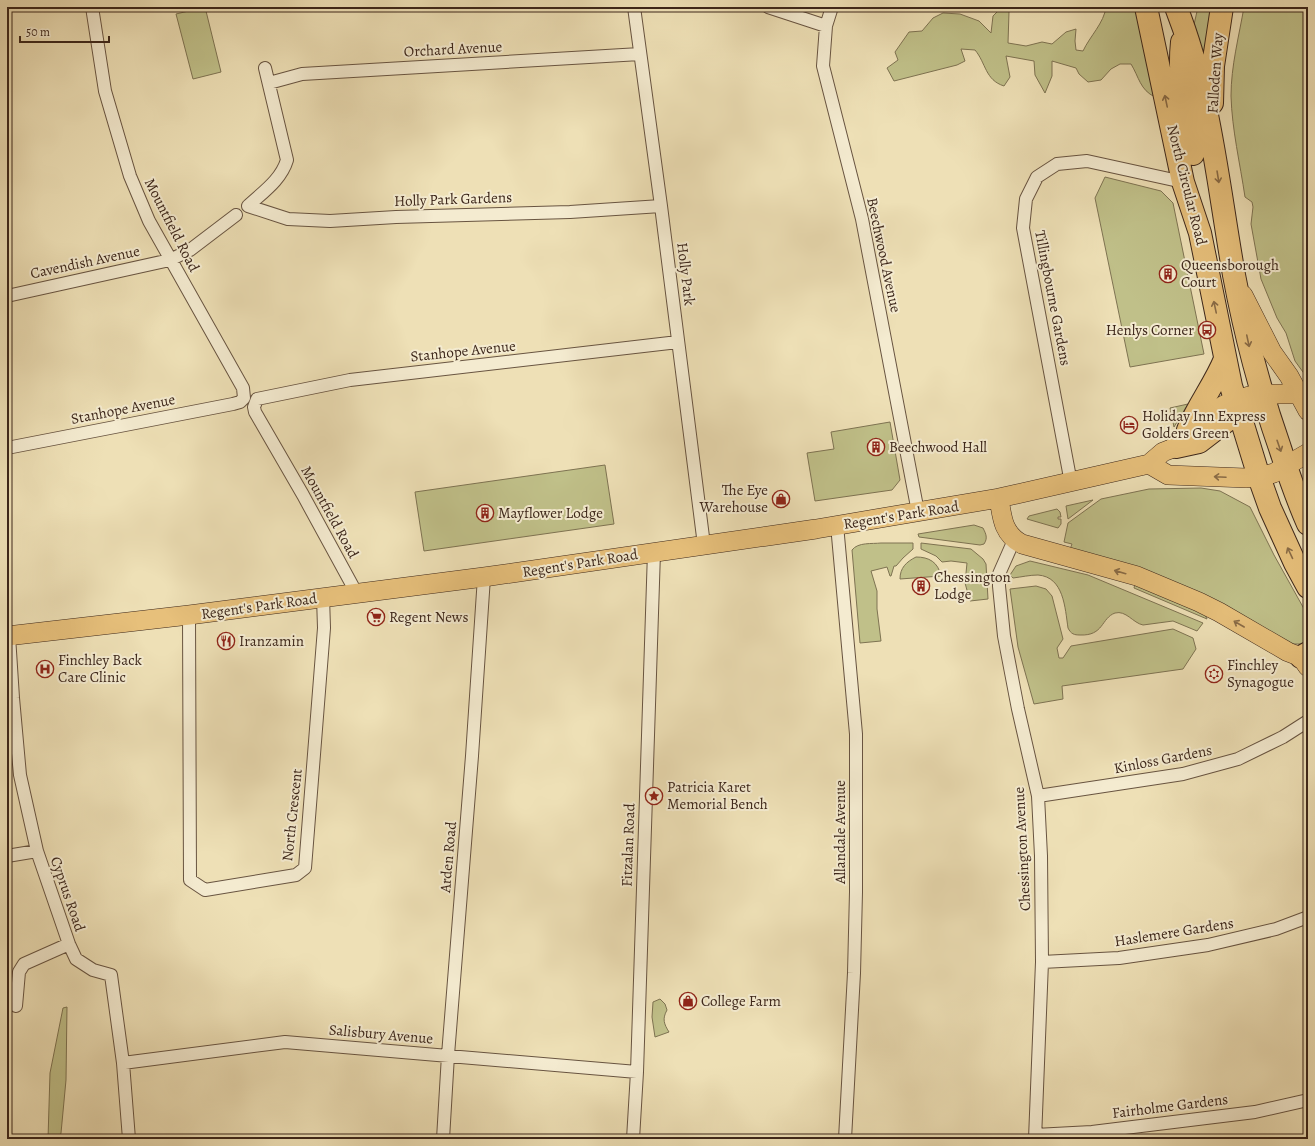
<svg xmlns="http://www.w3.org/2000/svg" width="1315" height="1146" viewBox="0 0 1315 1146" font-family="Alegreya,serif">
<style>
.green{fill:#c0c089;stroke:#7e7352}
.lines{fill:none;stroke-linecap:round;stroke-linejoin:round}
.street-casing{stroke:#685441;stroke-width:14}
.primary-casing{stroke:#3c261a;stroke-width:20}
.highway-casing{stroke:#3c261a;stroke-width:24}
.street{stroke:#f4ebd0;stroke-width:12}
.primary{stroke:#e7c07b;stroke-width:19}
.highway{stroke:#e7c07b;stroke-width:22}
.oneway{stroke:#896b46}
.labels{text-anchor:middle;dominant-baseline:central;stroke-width:4;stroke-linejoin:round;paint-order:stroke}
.street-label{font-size:15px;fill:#3c261a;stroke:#f4ebd0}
.poi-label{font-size:15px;fill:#3c261a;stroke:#f4ebd0;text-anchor:start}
</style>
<rect width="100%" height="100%" fill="#eee0b6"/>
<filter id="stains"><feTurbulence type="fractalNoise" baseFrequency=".005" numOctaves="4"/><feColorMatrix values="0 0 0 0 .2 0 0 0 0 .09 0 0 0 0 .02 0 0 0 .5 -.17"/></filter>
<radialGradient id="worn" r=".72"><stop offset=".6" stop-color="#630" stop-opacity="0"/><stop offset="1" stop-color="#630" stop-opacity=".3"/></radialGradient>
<path class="green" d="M205 7 221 72 193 79 176 14Z
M1002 7H1004L1009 12 1008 43 1026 46 1042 42 1052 44 1066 32 1076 29 1075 41 1076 50 1083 51C1090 36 1104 23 1106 7H1136L1155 97C1140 90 1139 77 1131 64H1120L1111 69 1101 80 1088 82 1079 74 1076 68 1052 61V76L1045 93 1035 75 1034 61 1006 56 1010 77 1004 86C985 80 986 63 975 50L961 49 965 61 957 65 894 81 887 68 898 60 895 52 909 32 922 31 933 18 943 13 960 14 979 21 991 33 993 16Z
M1198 7H1214L1206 72 1193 29Z
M1244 7H1308V379L1295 361 1286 333 1277 318 1261 279 1251 224 1253 207 1252 202 1245 197C1240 163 1232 130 1231 96 1231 66 1239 36 1244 7Z
M1105 177 1161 191 1173 203 1204 354 1130 367 1095 198Z
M1188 404 1174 427 1170 408Z
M890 422 900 480 892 490 815 501 807 453 834 449 831 432Z
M605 465 614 524 424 551 415 492Z
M1201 488 1220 491 1250 507 1274 555 1308 616V639L1302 644H1290L1070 549 1072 544 1064 542 1068 523 1101 499 1149 489Z
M1093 500 1068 519 1066 506Z
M1057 509 1060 512 1061 517H1058V519H1061V524L1058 528 1027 519 1029 516Z
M974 525 983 528C986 534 988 538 984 544L980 545 919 537 918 534Z
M881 543H913V549L903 558 896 566H894L891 576H890L887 567 871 571 877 591V609L881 641 860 643 852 550C858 542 872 544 881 543Z
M921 543 971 549 983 559 986 564 988 599 970 601 965 583 967 563 951 561 942 562 936 556 921 549Z
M916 557C929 557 938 562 941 576L900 579C900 568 906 562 916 557Z
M1030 561 1088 575 1203 623 1197 631 1173 621 1143 625C1133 623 1126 610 1115 613 1101 618 1104 636 1080 635 1074 635 1071 634 1068 628 1065 608 1064 577 1038 575 1030 575 1021 577 1013 578L1010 575 1016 566Z
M1135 584 1204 612 1207 619 1134 588Z
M1036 586 1046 589 1052 596 1063 639 1057 648 1059 658H1063L1071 646 1173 629 1193 638 1196 649 1183 669 1062 686 1063 699 1034 704 1018 647 1010 589Z
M660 999 665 1004 667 1010C662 1019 664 1024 669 1032L655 1037 652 1017 653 1002Z
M67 1007 66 1080 61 1133 59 1139H48L50 1073 63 1008Z"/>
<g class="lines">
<defs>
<path id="street" d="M634 7 661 206 704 545
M768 7 826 26
M832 7 826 26 823 66 862 219 918 512
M269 83 302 74 640 54
M248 206 288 219 330 221 396 217 570 212 661 206
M248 206C263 192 281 180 287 160L265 68
M7 296 170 260 190 250 236 215
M7 448 233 404 240 402 244 398 243 388 149 221 130 176 105 91 92 7
M1071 483 1023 228 1026 199 1037 177 1057 164 1087 161 1183 182
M837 525 856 734V892L854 973 845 1139
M1014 540 999 574V586L1004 636 1018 709 1038 796 1041 856 1042 962 1035 1139
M357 594 303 495 255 412 254 407 257 399 350 380 678 342
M189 615 190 880 205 890 296 875 305 868 324 628 323 597
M9 636 13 698 20 775 37 851 69 944 76 959 93 970 111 975 123 1063 129 1139
M1038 796 1183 774 1238 759 1283 737 1308 721
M7 856 37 851
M1042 962 1119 958 1208 945 1276 929 1308 917
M16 1006 19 972 24 964 69 944
M123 1063 285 1042 637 1072
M1035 1135 1092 1132 1255 1112 1308 1100
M443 1139 448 1055 472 756 484 577
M633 1139 637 1072 654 552"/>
<path id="primary" d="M1243 295 1272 352 1289 376 1308 411
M1149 464 1168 475 1246 478 1259 477 1274 473 1308 453
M999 498C1002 518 1003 534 1022 544L1137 576 1199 602 1219 612 1288 652 1301 657 1308 667
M7 636 189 615 484 577 816 529 999 498 1149 464 1163 452 1176 447 1188 430 1224 405 1236 400 1249 396 1275 394H1308"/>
<path id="highway" d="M1146 7 1183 182 1200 233 1231 386 1259 477 1270 508 1295 563 1308 587
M1176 7C1210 93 1218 185 1234 275 1245 334 1260 391 1280 448 1288 473 1297 499 1308 524
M1182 42C1178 80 1186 117 1193 154
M1212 103 1213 66 1222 7
M1188 430C1198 405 1215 384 1225 359
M1176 447 1199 442 1229 419 1240 414 1253 411
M1301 657 1308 653"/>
</defs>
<use href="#street" class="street-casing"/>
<use href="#primary" class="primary-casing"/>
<use href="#highway" class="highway-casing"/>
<use href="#street" class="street"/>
<use href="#primary" class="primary"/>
<use href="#highway" class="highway"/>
</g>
<defs><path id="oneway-shaft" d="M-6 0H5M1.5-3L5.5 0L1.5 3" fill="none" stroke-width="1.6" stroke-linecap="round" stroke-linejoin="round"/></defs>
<g class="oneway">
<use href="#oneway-shaft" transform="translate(1166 101) rotate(-102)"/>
<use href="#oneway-shaft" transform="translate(1218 177) rotate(81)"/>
<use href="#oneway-shaft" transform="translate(1215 307) rotate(-102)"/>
<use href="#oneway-shaft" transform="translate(1248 341) rotate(78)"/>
<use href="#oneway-shaft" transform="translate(1279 446) rotate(71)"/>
<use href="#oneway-shaft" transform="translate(1220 477) rotate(-177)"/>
<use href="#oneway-shaft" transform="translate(1290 553) rotate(-115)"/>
<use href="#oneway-shaft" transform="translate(1120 572) rotate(-164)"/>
<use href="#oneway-shaft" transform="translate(1239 624) rotate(-150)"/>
</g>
<defs>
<symbol id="building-ring" viewBox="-11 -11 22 22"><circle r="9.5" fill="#f4ebd0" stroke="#8f2418" stroke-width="1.5"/><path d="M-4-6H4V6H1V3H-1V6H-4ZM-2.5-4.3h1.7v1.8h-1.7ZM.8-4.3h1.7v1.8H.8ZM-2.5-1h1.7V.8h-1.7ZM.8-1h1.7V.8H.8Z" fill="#8f2418"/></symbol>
<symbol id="bus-ring" viewBox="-11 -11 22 22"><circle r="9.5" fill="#f4ebd0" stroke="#8f2418" stroke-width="1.5"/><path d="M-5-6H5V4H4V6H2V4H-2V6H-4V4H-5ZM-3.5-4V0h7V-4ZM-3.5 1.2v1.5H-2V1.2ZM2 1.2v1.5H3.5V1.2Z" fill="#8f2418"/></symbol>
<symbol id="hotel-ring" viewBox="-11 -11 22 22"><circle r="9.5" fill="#f4ebd0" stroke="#8f2418" stroke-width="1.5"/><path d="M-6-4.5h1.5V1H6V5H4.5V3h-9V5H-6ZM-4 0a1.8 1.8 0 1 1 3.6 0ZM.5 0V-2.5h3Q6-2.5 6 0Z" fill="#8f2418"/></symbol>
<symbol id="shop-ring" viewBox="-11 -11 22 22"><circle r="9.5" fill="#f4ebd0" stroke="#8f2418" stroke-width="1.5"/><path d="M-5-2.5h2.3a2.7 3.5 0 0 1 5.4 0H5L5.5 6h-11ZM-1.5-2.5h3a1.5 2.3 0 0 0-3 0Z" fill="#8f2418"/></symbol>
<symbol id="supermarket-ring" viewBox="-11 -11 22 22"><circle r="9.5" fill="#f4ebd0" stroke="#8f2418" stroke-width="1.5"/><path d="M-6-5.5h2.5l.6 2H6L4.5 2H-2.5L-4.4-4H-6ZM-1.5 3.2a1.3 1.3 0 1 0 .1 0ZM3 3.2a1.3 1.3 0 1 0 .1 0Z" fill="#8f2418"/></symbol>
<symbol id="restaurant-ring" viewBox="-11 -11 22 22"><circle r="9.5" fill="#f4ebd0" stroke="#8f2418" stroke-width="1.5"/><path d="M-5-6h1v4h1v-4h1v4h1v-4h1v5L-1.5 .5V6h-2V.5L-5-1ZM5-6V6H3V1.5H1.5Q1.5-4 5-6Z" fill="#8f2418"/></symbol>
<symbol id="hospital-ring" viewBox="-11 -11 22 22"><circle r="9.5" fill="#f4ebd0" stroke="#8f2418" stroke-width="1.5"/><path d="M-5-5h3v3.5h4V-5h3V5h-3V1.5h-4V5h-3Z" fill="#8f2418"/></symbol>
<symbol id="synagogue-ring" viewBox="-11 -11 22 22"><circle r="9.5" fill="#f4ebd0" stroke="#8f2418" stroke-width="1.5"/><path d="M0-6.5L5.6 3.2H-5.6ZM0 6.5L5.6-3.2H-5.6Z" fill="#8f2418"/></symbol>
<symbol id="sight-ring" viewBox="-11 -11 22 22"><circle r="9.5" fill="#f4ebd0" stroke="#8f2418" stroke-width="1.5"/><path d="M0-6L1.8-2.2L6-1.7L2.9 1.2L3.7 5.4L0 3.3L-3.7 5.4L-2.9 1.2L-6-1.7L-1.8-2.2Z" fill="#8f2418"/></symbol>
</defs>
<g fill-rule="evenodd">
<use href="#building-ring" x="1158" y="264" width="20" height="20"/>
<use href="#bus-ring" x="1197" y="320" width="20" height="20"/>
<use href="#hotel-ring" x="1119" y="415" width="20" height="20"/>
<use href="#building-ring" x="866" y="437" width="20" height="20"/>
<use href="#shop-ring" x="771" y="489" width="20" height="20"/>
<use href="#building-ring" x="475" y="503" width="20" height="20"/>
<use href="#building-ring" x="911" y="576" width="20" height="20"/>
<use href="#supermarket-ring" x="366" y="607" width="20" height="20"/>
<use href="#restaurant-ring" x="216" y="631" width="20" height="20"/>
<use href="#hospital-ring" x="35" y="659" width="20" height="20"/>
<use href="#synagogue-ring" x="1204" y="664" width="20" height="20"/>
<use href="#sight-ring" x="644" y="786" width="20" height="20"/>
<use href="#shop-ring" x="678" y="991" width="20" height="20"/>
</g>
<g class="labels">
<g class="street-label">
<text transform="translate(453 49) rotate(-3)">Orchard Avenue</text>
<text transform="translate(1215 73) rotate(-86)">Falloden Way</text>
<text transform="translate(1187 185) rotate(76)">North Circular Road</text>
<text transform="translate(453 199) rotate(-2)">Holly Park Gardens</text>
<text transform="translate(172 225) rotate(63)">Mountfield Road</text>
<text transform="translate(884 255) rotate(78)">Beechwood Avenue</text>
<text transform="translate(85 262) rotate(-12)">Cavendish Avenue</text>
<text transform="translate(686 274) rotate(83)">Holly Park</text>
<text transform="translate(1053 298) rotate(79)">Tillingbourne Gardens</text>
<text transform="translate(463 351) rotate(-6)">Stanhope Avenue</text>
<text transform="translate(123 409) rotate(-11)">Stanhope Avenue</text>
<text transform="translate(330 512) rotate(61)">Mountfield Road</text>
<text transform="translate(901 515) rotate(-9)">Regent's Park Road</text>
<text transform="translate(580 563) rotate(-9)">Regent's Park Road</text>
<text transform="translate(259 606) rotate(-8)">Regent's Park Road</text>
<text transform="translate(1163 759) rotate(-11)">Kinloss Gardens</text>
<text transform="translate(292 815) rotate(-84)">North Crescent</text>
<text transform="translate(840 832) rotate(-90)">Allandale Avenue</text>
<text transform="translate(628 845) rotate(-88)">Fitzalan Road</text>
<text transform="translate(1022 849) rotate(-93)">Chessington Avenue</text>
<text transform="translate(448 857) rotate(-85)">Arden Road</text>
<text transform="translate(68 894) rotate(71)">Cyprus Road</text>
<text transform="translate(1174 932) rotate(-9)">Haslemere Gardens</text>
<text transform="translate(381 1034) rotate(5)">Salisbury Avenue</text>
<text transform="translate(1170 1106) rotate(-7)">Fairholme Gardens</text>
</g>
<g class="poi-label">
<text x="1181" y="265">Queensborough<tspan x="1181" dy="17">Court</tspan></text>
<text x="1194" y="330" text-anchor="end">Henlys Corner</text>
<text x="1142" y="416">Holiday Inn Express<tspan x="1142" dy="17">Golders Green</tspan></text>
<text x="889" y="447">Beechwood Hall</text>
<text x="768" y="490" text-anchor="end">The Eye<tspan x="768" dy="17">Warehouse</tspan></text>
<text x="498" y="513">Mayflower Lodge</text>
<text x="934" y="577">Chessington<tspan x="934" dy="17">Lodge</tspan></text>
<text x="389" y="617">Regent News</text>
<text x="239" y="641">Iranzamin</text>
<text x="58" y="660">Finchley Back<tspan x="58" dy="17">Care Clinic</tspan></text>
<text x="1227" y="665">Finchley<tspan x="1227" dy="17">Synagogue</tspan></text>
<text x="667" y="787">Patricia Karet<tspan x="667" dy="17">Memorial Bench</tspan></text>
<text x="701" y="1001">College Farm</text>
</g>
</g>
<rect width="1315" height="1146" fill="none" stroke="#eee0b6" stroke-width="24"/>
<rect x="8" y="8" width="1299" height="1130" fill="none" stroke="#3c261a" stroke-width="2"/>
<rect x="12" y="12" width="1291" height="1122" fill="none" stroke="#3c261a"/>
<path d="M20 36v6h89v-6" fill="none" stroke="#3c261a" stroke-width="2"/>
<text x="26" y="36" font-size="12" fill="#3c261a" stroke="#f4ebd0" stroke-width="3" paint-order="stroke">50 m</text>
<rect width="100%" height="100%" filter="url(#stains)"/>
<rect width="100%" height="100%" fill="url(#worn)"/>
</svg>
